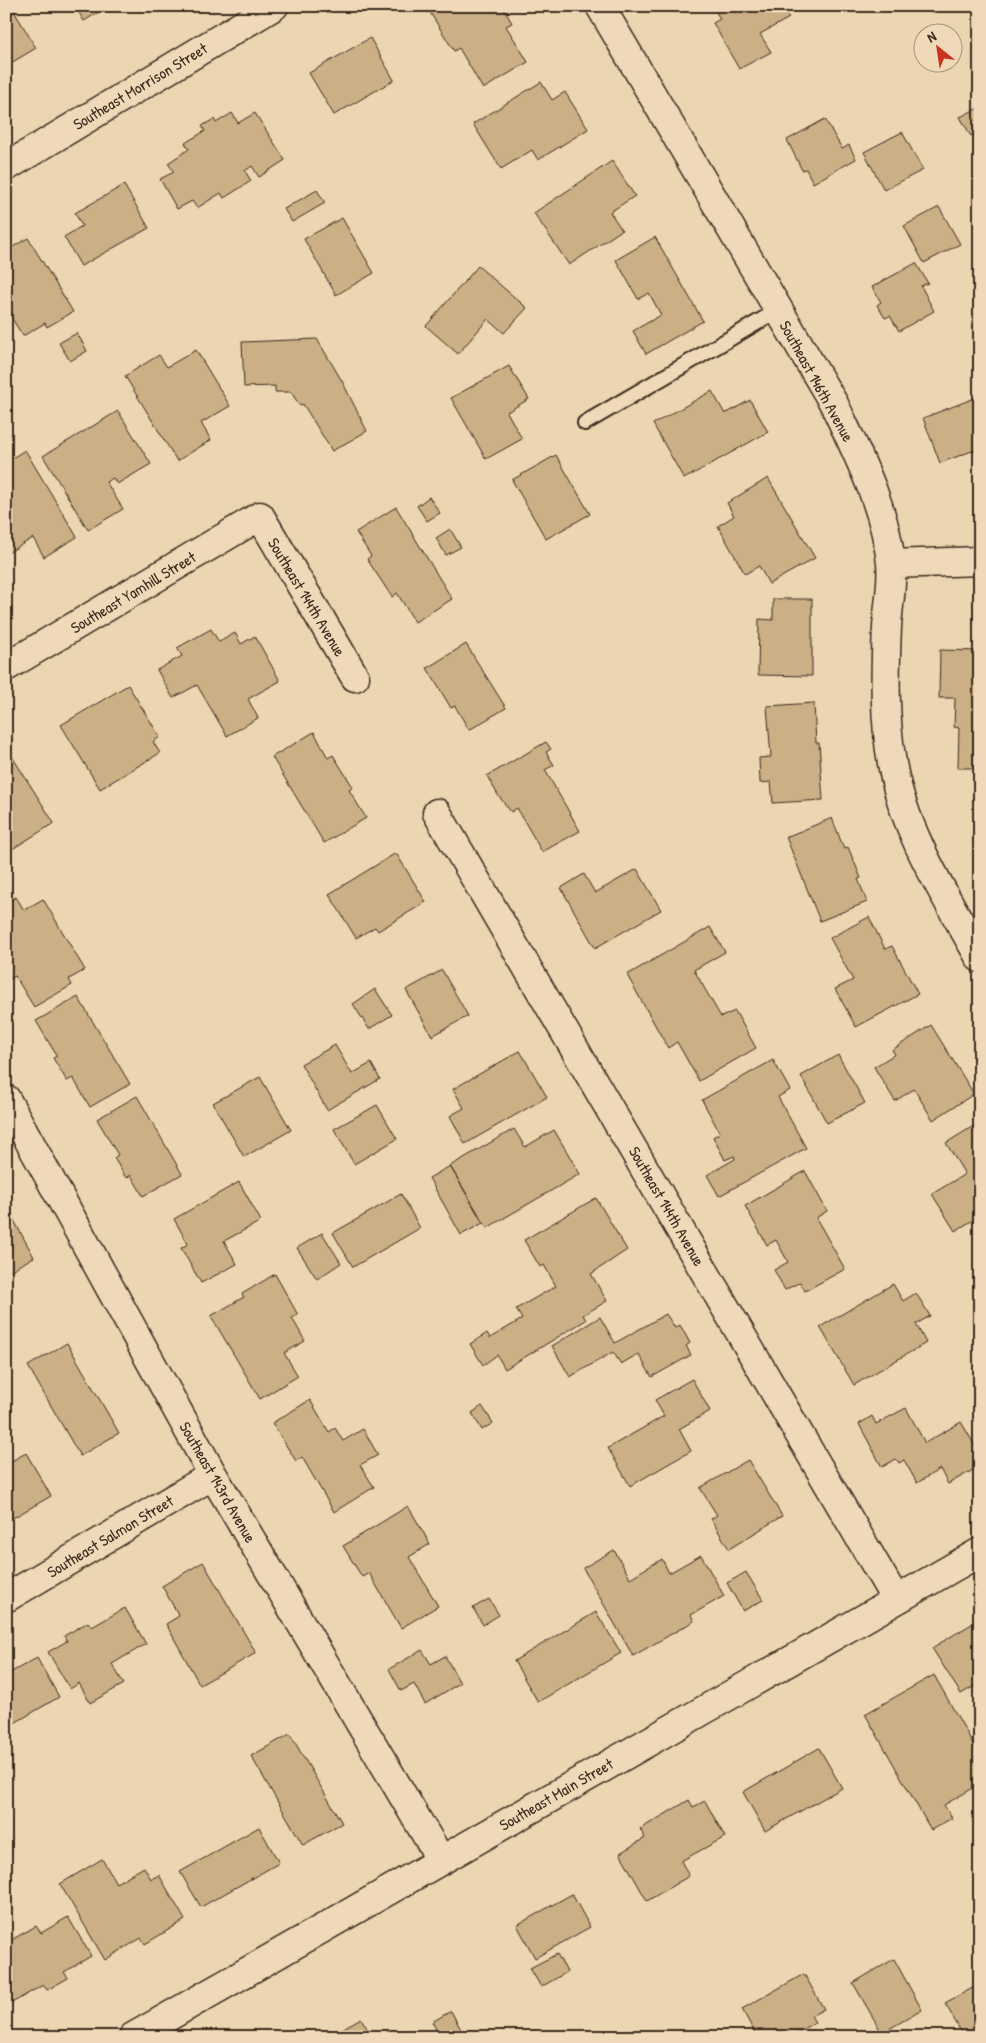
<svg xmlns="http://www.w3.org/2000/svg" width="986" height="2043" viewBox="0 0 986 2043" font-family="'Patrick Hand',sans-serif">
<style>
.building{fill:#cbaf85;stroke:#3b2a1e}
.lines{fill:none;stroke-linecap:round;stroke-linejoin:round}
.lane-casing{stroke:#3b2a1e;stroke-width:18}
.street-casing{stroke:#3b2a1e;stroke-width:31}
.lane{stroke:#efd9b8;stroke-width:14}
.street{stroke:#efd9b8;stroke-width:28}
.labels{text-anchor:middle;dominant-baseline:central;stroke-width:4;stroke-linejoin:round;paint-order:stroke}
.street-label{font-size:16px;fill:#3b2a1e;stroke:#efd9b8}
</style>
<rect width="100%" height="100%" fill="#ecd5b1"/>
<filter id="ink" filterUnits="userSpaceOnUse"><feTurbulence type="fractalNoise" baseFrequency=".02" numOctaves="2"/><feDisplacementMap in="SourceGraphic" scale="10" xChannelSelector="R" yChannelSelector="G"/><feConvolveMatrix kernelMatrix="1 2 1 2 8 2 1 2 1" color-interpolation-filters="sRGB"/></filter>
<g filter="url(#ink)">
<path class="building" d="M11 6 36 48 6 66V7Z
M75 6H120L111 12 107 7 84 21Z
M426 6H494L495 8 502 6 512 23 506 26 528 62 483 89 459 48 454 51Z
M713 6H782L789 18 760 34 771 52 739 69 713 23 720 19Z
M370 38 394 80 334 115 309 73Z
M541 82 552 100 565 92 588 129 538 160 532 150 501 169 473 124Z
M980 107V131L971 136 960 117Z
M232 113 238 123 255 113 285 160 259 177 252 166 245 171 251 181 224 198 221 193 197 208 192 201 177 209 160 179 174 172 168 163 189 149 185 143 205 131 202 126 214 119 216 123Z
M825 119 842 149 849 145 856 159 813 183 806 169 802 170 787 140Z
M902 132 923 170 884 190 864 152Z
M612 161 635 196 610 212 622 230 569 265 534 213Z
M124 185 149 228 81 266 64 237 82 226 75 213Z
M317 190 325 203 292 222 284 209Z
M939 207 960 244 924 263 904 226Z
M342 218 374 273 336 295 304 239Z
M655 237 703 321 646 354 633 331 661 315 649 293 638 299 616 260Z
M28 238 73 312 47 327 45 323 23 336 9 314 6 316V251Z
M916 263 928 283 921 286 934 311 899 331 890 316 885 318 877 305 881 302 872 287Z
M478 266 527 308 504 333 488 319 458 354 426 326Z
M77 333 87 351 70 361 59 343Z
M317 339 342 381 367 431 332 451 303 404 300 406 291 392H275V386L244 387 242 342Z
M196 350 230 406 201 423 211 440 177 461 125 376 159 355 167 367Z
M509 366 529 399 507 412 522 439 486 459 451 398Z
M712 391 725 414 750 400 768 432 684 479 653 424Z
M980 396V448L940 463 923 418Z
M118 411 151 464 117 484 113 478 106 482 123 509 88 530 43 456Z
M25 450 77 537 44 557 33 538 6 554V462Z
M556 455 590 514 546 539 512 480Z
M768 478 815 558 769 584 759 566 745 574 718 526 734 516 727 503Z
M429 497 440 513 427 521 417 506Z
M396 507 452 599 415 622 397 593 392 597 367 559 371 556 356 532Z
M450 529 461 547 446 555 436 538Z
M773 599H812V676L758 675 759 619 773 620Z
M211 629 219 642 235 633 241 644 255 636 280 681 248 699 258 718 227 736 197 685 173 698 157 670 182 656 177 648Z
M466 644 506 708 469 730 455 706 451 708 427 668Z
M940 650 980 651V768H958L959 728 954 727 955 698H939Z
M128 685 160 737 153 742 160 753 100 789 61 725Z
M814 703 816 743H819L823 800 773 803 771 782 760 783 759 758 771 757 767 706Z
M314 732 328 758 333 755 353 787 349 790 366 818 324 843 272 757Z
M546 742 551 749 546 752 554 765 545 770 580 831 542 852 517 808 511 812 498 795 487 776Z
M8 750 54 823 6 853V752Z
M832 818 844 849 848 847 861 878 858 879 867 902 820 921 786 837Z
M396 853 426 902 378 931 375 927 356 938 329 894Z
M637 869 661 910 595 948 561 888 584 874 595 893Z
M16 897 24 910 43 899 85 970 69 979 72 985 34 1007 15 976 10 979 6 972V903Z
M869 917 885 949 892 946 918 994 856 1027 835 989 853 980 830 938Z
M710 927 725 952 694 970 721 1017 735 1011 756 1048 699 1081 677 1042 668 1048 627 975Z
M442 970 468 1016 432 1036 406 990Z
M375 989 392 1015 369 1029 353 1004Z
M78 997 130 1084 90 1107 73 1078 67 1081 53 1058 57 1056 36 1021Z
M931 1025 974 1094 933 1120 914 1089 895 1101 874 1067 895 1054 892 1050Z
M335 1045 352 1074 371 1063 380 1079 327 1110 301 1064Z
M520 1051 547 1097 465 1144 450 1116 464 1108 453 1089Z
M838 1055 865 1103 827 1123 801 1076Z
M773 1060 790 1090 778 1097 806 1148 719 1196 707 1175 735 1159 734 1156 725 1160 713 1137 720 1133 702 1100Z
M260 1077 291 1130 244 1157 213 1103Z
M137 1096 182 1174 143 1196 131 1175 126 1178 114 1158 118 1155 97 1119Z
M377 1105 397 1139 354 1164 334 1129Z
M980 1122V1216L955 1231 932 1194 965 1174 946 1143Z
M514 1129 525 1147 554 1130 580 1174 487 1228 450 1166Z
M450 1166 483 1223 461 1235 429 1178Z
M805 1171 827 1211 816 1218 845 1269 805 1291 800 1282 785 1290 774 1270 788 1262 776 1240 767 1245 745 1206Z
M239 1182 261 1221 224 1241 237 1264 201 1283 181 1248 188 1244 174 1219Z
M401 1194 420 1228 353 1267 333 1233Z
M596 1198 627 1250 591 1274 607 1301 583 1315 586 1320 505 1369 497 1355 483 1365 470 1344 487 1333 490 1338 522 1319 516 1309 556 1286 544 1265 540 1267 524 1240Z
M11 1215 34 1257 6 1273V1218Z
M322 1233 341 1263 317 1279 297 1248Z
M275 1274 298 1315 292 1318 305 1341 284 1353 298 1376 260 1399 211 1316 244 1297 242 1294Z
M893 1284 903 1301 916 1293 930 1316 916 1324 926 1343 854 1385 820 1327Z
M666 1314 675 1328 680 1325 690 1343 686 1346 691 1355 652 1377 638 1354 621 1364 613 1352 570 1377 552 1346 600 1317 615 1343Z
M67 1343 119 1433 80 1456 28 1366Z
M692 1379 710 1411 679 1429 691 1451 630 1486 608 1448 664 1416 655 1400Z
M310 1400 329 1432 335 1428 343 1441 363 1429 378 1455 360 1465 374 1487 334 1512 302 1457 296 1461 272 1423Z
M482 1406 493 1423 482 1430 472 1413Z
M906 1408 925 1443 961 1422 980 1454V1466L948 1484 940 1469 917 1483 904 1460 899 1463 896 1459 882 1467 859 1424 872 1416 876 1424Z
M26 1453 51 1496 6 1522V1464Z
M748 1460 782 1516 729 1549 711 1519 717 1515 700 1488Z
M408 1506 430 1544 409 1557 438 1606 401 1628 369 1573 362 1577 343 1546Z
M614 1550 630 1578 662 1559 669 1573 701 1555 724 1596 691 1615 694 1621 633 1656 583 1568Z
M203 1562 256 1653 200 1685 166 1624 179 1616 162 1586Z
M746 1572 763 1600 743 1611 727 1583Z
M489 1599 499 1615 483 1625 473 1608Z
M125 1608 146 1644 112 1664 124 1684 90 1703 79 1683 70 1689 48 1652 67 1641 64 1636 88 1622 92 1627Z
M596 1612 621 1653 538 1702 514 1661Z
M980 1619V1683L961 1694 932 1648Z
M422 1650 431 1664 445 1656 460 1683 425 1704 414 1684 401 1691 389 1669Z
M37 1658 59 1697 6 1728V1675Z
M934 1675 980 1756V1784L944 1805 952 1818 931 1830 865 1714Z
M290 1734 342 1823 303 1845 251 1756Z
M819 1748 842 1788 765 1831 743 1792Z
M689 1800 693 1807 705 1801 725 1837 681 1861 689 1876 647 1901 620 1853 645 1838 640 1829Z
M259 1827 279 1863 201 1907 180 1872Z
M102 1859 116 1883 144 1867 151 1879 159 1875 185 1920 145 1944 141 1938 105 1960 60 1884Z
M572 1894 590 1927 535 1958 517 1925Z
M68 1917 91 1956 64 1972 68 1978 47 1990 43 1985 10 2004 6 1997V1943L36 1926 41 1933Z
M557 1954 567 1972 541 1987 530 1968Z
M894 1959 922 2010 882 2033 853 1983Z
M804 1974 824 2009 811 2016 815 2022 790 2037H757L742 2009Z
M980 1984V2037H964L945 2003Z
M451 2011 465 2037H423L436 2029 432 2022Z
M361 2018 372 2037H328Z"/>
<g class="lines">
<defs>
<path id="lane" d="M585 423 777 311"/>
<path id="street" d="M600 6 834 404C858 455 885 507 891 563 893 584 888 607 887 627 885 673 884 718 892 763 904 833 946 896 980 958
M6 167 274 6
M891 564 980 561
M6 667 260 516 355 677
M437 813 896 1600
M6 1099 213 1475 441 1860
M6 1598 213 1475
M133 2037 980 1552"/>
</defs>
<use href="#lane" class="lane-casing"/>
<use href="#street" class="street-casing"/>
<use href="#lane" class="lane"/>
<use href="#street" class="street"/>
</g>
</g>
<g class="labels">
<g class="street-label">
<text transform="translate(140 86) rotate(-31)">Southeast Morrison Street</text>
<text transform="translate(817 381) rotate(61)">Southeast 146th Avenue</text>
<text transform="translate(133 592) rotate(-31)">Southeast Yamhill Street</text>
<text transform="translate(307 597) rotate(59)">Southeast 144th Avenue</text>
<text transform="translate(667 1206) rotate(60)">Southeast 144th Avenue</text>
<text transform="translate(218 1482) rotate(60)">Southeast 143rd Avenue</text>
<text transform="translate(110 1536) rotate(-31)">Southeast Salmon Street</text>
<text transform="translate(556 1794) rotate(-30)">Southeast Main Street</text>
</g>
</g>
<rect width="986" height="2043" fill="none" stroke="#efd9b8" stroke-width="25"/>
<rect x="12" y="12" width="961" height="2018" fill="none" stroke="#3b2a1e" stroke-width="2" filter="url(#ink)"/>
<g transform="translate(938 48) rotate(330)"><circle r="24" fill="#efd9b8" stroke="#a7937a"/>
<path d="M0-4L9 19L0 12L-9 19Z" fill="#c8321e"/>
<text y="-8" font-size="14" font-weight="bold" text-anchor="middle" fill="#3b2a1e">N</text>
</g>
</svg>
